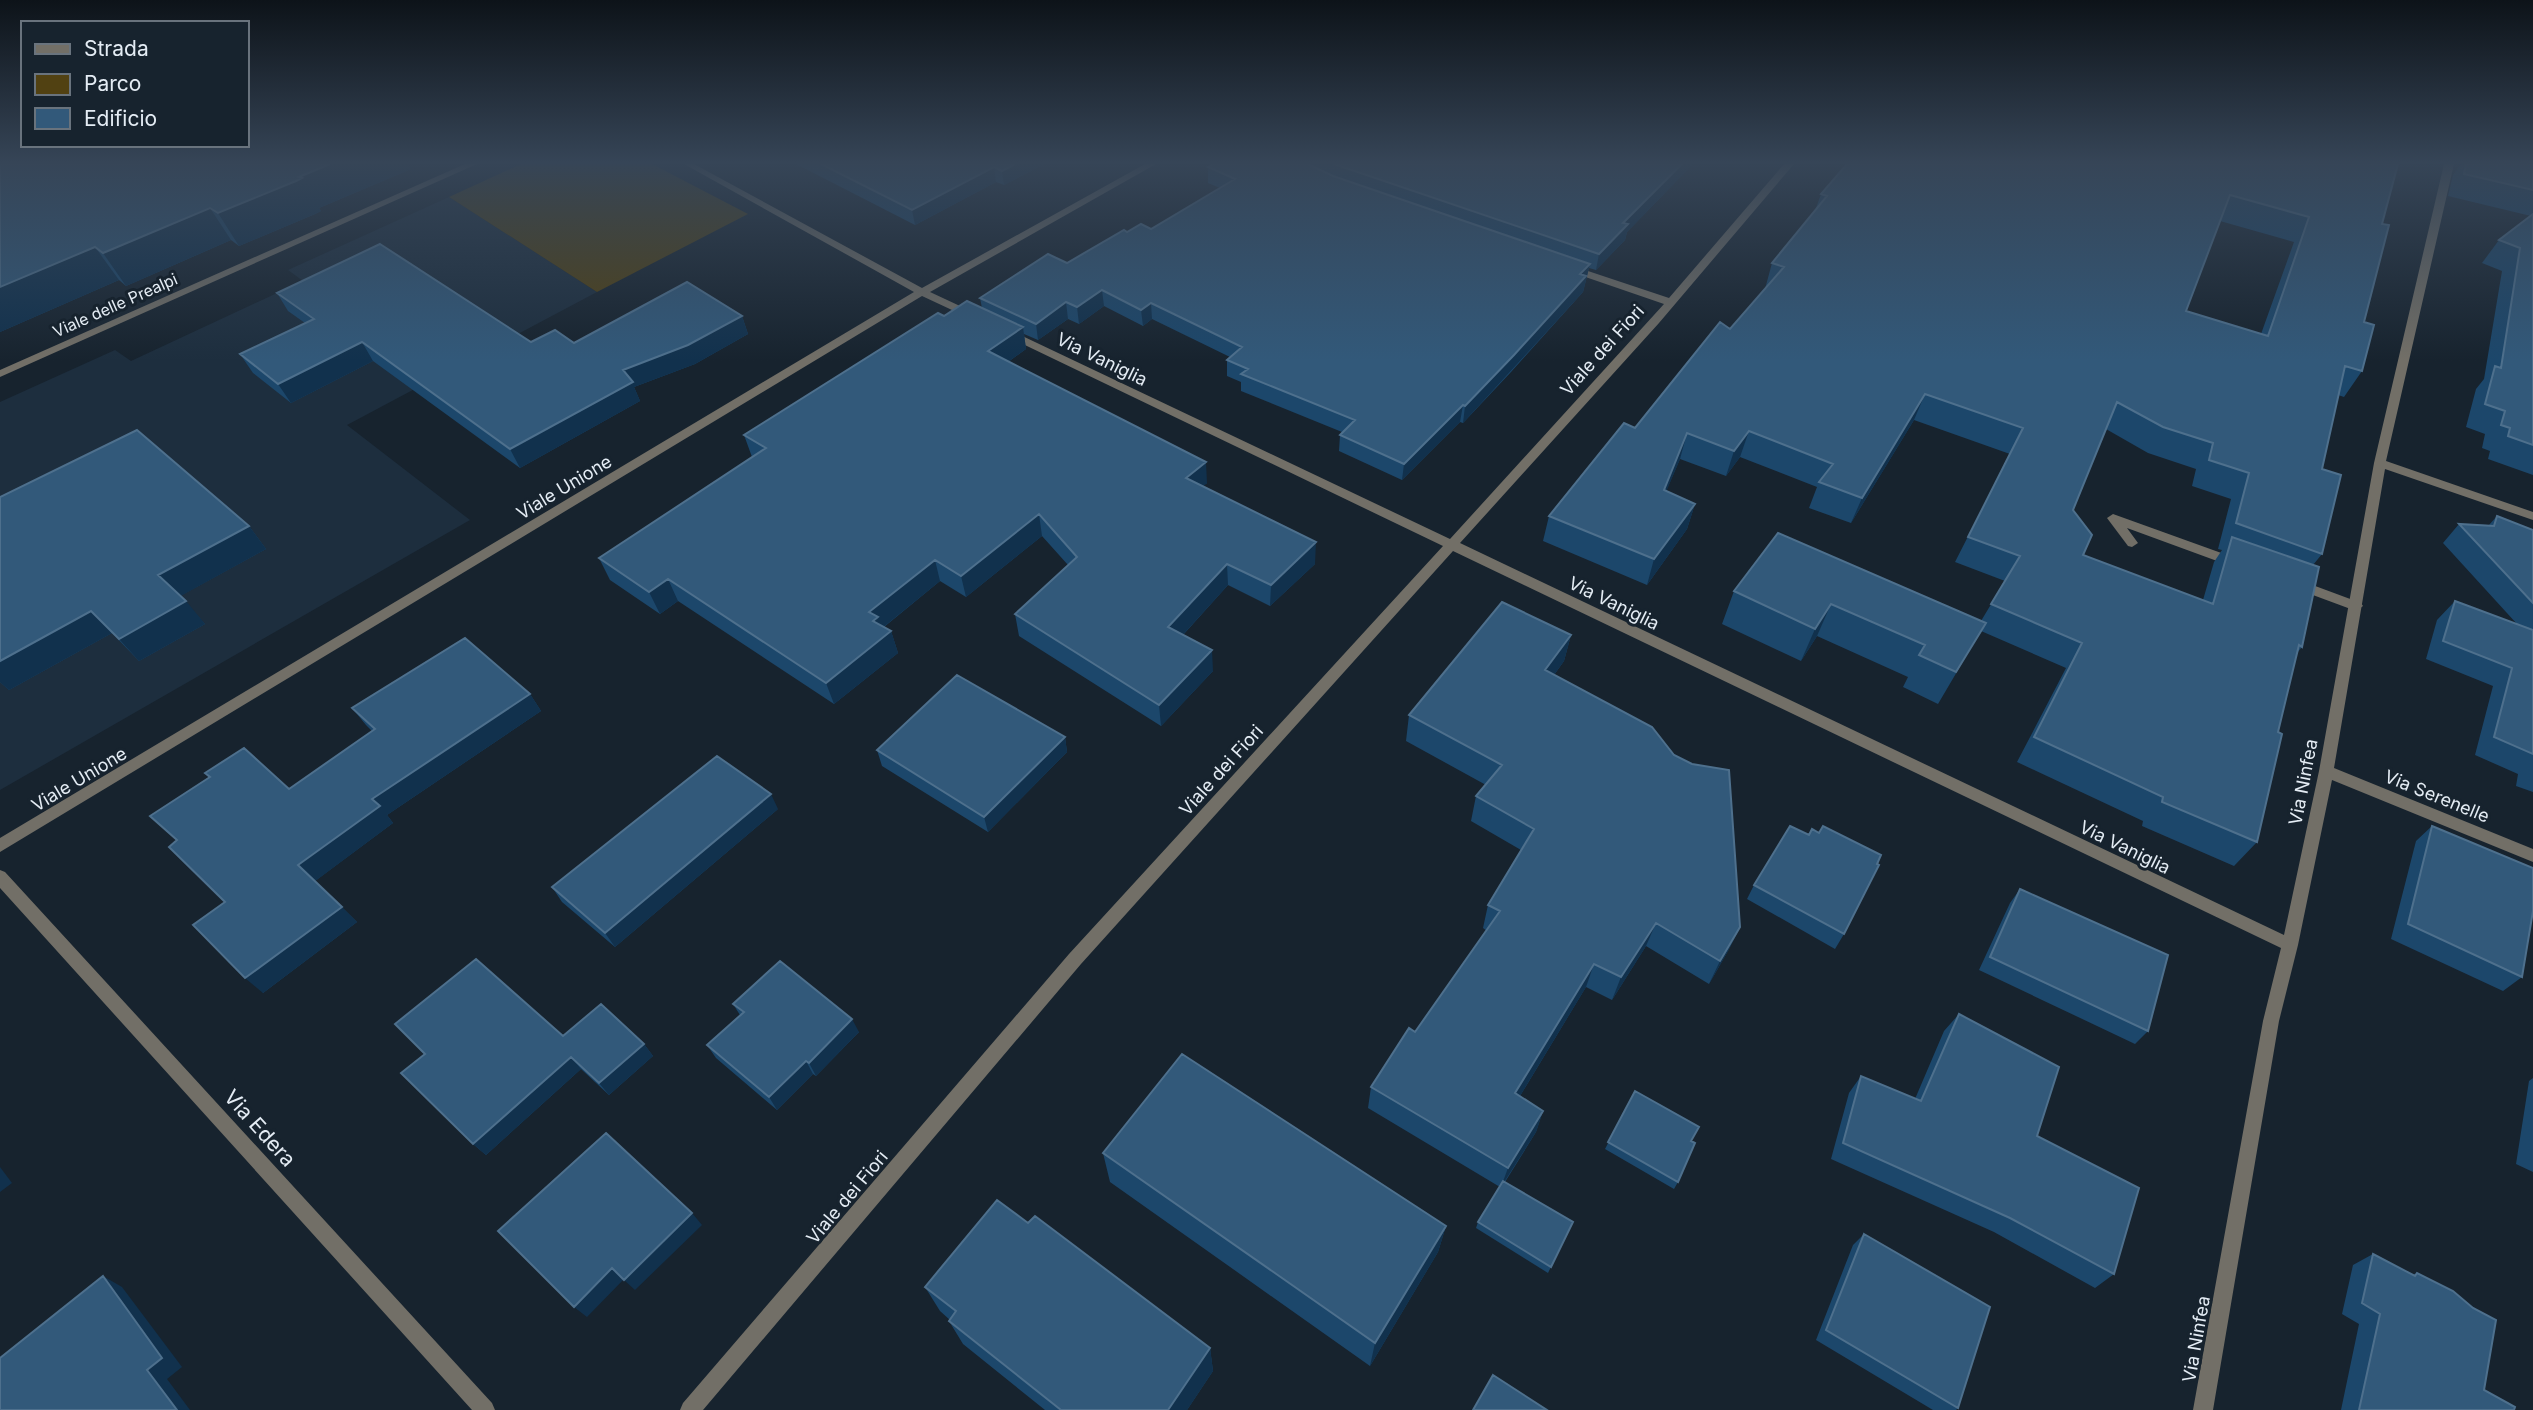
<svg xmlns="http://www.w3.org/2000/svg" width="2533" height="1410" viewBox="0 0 2533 1410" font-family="Inter,sans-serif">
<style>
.built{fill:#1d2e3e}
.green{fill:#514112}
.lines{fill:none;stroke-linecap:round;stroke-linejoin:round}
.service{fill:#726f67;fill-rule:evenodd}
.minor{fill:#726f67;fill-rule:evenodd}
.wall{fill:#1c476b;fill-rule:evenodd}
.shaded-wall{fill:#11314d}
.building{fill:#32597a;stroke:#4e708d;stroke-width:2;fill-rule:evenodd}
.labels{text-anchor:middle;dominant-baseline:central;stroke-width:6;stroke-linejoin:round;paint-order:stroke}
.far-street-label{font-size:16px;fill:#e4ecf4;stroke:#17232e}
.street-label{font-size:18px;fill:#e4ecf4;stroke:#17232e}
.near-street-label{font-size:21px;fill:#e4ecf4;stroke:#17232e}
</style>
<rect width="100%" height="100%" fill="#17232e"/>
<path class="built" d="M449 197 597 292 347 425 470 520 0 790V402L115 350 131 361 303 281 288 270Z"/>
<path class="green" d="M521 164H652L748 214 597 292 449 197Z"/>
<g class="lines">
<path class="service" d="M2113 514 2238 559 2239 562 2238 565H2228L2127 528 2138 543 2132 547 2128 546 2107 518Z
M2299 580 2361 603 2363 606 2356 611 2294 588 2293 585 2294 582Z"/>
<path class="minor" d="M465 164H477L0 377V370Z
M684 164H694L922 288 1145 164H1156L930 292 975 313V317H967L922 296 0 852V838L914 292Z
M1784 164H1794L1659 323 1460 543 2284 935 2319 771 2374 463 2444 164H2454L2386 461 2533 512V520L2385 469 2334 768 2533 849V862L2332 780 2298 945 2279 1021 2213 1410H2193L2263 1021 2281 948 1453 551 1081 964 703 1410H680L683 1403 1069 954 1443 546 1004 335V331H1012L1450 539 1664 304 1568 271V267H1576L1669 298Z
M0 870 5 872 492 1403 495 1410H472L0 888Z"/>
</g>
<path class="wall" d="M0 164H408L411 169 319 208 321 211 315 214 239 246 231 240 126 286 119 280 0 332Z
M796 164H1044L1004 185 996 182 915 225Z
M1214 164H1693L1627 232 1625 240 1596 270 1589 268 1583 292 1511 372 1463 423 1460 422 1402 480 1339 451 1340 435 1342 432 1241 391V382L1227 376V360L1230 357 1152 319 1143 326 1104 306 1079 324 1068 319 1038 340 1024 334 1026 349 1008 362 1207 483 1203 486 1315 564 1270 606 1228 585 1183 635 1213 671 1161 726 1019 636 1015 614 1068 565 1042 536 966 597 940 581 884 627 891 631 898 653 834 704 678 601 660 614 610 580 599 558 752 457 744 435 944 316 982 308 980 298 1067 263 1127 232 1151 229 1220 188 1208 183V167Z
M2398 164 2382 224 2364 322 2362 371 2344 397 2338 395 2322 469V554L2313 565 2302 647 2297 653 2278 732 2257 842 2234 866 2142 826 2143 821 2017 762 2066 668 1981 631 1938 704 1903 687 1908 677 1817 636 1801 661 1722 624 1734 591 1981 621 2005 581 1955 562 2010 454 1914 420 1851 523 1809 508 1817 487 1740 457 1726 476 1680 459 1666 491 1695 504 1687 529 1647 585 1543 541 1549 516 1730 329 1765 289 1772 263 1815 211 1821 194ZM2220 221 2294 242 2261 334 2186 311ZM2106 429 2148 453 2196 469 2192 486 2231 499 2218 549 2222 550 2214 562 2203 600 2083 555 2073 510Z
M2461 164H2533V475L2488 459 2490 451 2482 448 2485 434 2466 427 2476 389 2484 379 2502 271 2482 263 2499 240 2531 216 2448 196 2453 175Z
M277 293 531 342 574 343 742 316 748 334 695 364 634 387 640 401 520 468 373 361 291 403 253 373 240 354 305 323 288 311Z
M0 497 249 526 266 549 180 596 205 624 139 661 112 633 9 690 0 682Z
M2497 516 2533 530V792L2516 786 2518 774 2475 755 2493 686 2426 659 2437 620 2455 601 2517 624 2443 543 2459 524 2489 525Z
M1571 635 1564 661 1554 675 1740 927 1728 951 1709 984 1646 946 1612 1000 1586 987 1520 1096 1543 1111 1536 1132 1505 1182 1573 1222 1548 1273 1476 1228 1478 1222 1500 1187 1368 1108 1371 1087 1415 1032 1487 931 1483 928 1488 905 1521 850 1471 821 1476 796 1486 785 1406 741 1409 715Z
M530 694 541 711 387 815 393 823 315 881 357 922 263 993 225 902 177 841 150 816 209 778 205 773 289 789 372 731 366 725 352 708Z
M1065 737 1067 752 988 832 882 766 877 750Z
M778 809 615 947 562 902 552 887Z
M2432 826 2522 977 2503 991 2391 939 2416 841Z
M1754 885 1844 934 1835 949 1747 899Z
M2020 889 2148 1031 2135 1044 1979 970 2010 903Z
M733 1004 859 1032 816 1076 813 1074 777 1110 716 1058 707 1045 740 1015Z
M1959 1014 2037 1136 2114 1274 2095 1288 1994 1232 1831 1159 1849 1093 1861 1076 1915 1099 1944 1031Z
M563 1036 644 1044 653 1056 609 1095 581 1069 486 1155 473 1144Z
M2533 1078V1172L2516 1164 2529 1081Z
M1635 1091 1691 1141 1678 1182 1674 1189 1605 1149Z
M1103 1153 1446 1226 1438 1252 1370 1366 1110 1182Z
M1028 1223 1210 1348 1213 1371 1187 1410H1045L963 1344 949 1321 950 1320 940 1311 925 1287Z
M1864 1234 1958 1408 1956 1410H1933L1816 1340 1853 1245Z
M2373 1254 2413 1275 2417 1273 2484 1390 2514 1410H2341L2359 1324 2342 1314 2353 1265Z"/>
<path class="shaded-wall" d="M330 164H408L411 169 319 208 321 211 315 214 239 246 218 213Z
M1015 164H1044L1004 185 1002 171Z
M1682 164H1693L1627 232 1625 240 1596 270 1599 254 1623 223Z
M994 167 996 182 915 225 912 210Z
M210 208 231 240 126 286 103 253Z
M95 247 119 280 0 332V287Z
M1590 264 1583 292 1463 423 1465 406Z
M1102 290 1104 306 1079 324 1077 307Z
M1066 302 1068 319 1038 340 1036 324Z
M1151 303 1152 319 1143 326 1141 310Z
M742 316 748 334 695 364 634 387 640 401 520 468 510 449 623 370Z
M1023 327 1026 349 992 373 988 351Z
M362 342 373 361 291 403 278 384Z
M1925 394 1914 420 1851 523 1862 498Z
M1463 405 1460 422 1402 480 1404 464Z
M1749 431 1740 457 1726 476 1734 451Z
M1687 433 1680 459 1656 516 1664 490Z
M1206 462 1207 483 1187 500 1186 478Z
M1695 504 1687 529 1647 585 1654 559Z
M1039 514 1042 536 966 597 961 576Z
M249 526 266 549 177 598 158 575Z
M1316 542 1315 564 1270 606 1271 585Z
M935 560 940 581 881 629 891 631 898 653 834 704 826 683 869 612Z
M1227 564 1228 585 1170 649 1168 627Z
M668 579 678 601 660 614 649 592Z
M186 601 205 624 139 661 119 639Z
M1831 604 1817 636 1801 661 1815 629Z
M91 611 112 633 9 690 0 682V661Z
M1571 635 1564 661 1539 696 1545 670Z
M1212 650 1213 671 1161 726 1159 705Z
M530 694 541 711 387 815 393 823 314 882 298 865 372 799Z
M1065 737 1067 752 988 832 984 817Z
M771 794 778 809 615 947 605 933Z
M342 907 357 922 263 993 245 978Z
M1656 923 1646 946 1612 1000 1621 977Z
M1740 927 1728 951 1709 984 1720 961Z
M1594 964 1586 987 1509 1114 1515 1093Z
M852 1019 859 1032 816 1076 809 1063Z
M644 1044 653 1056 609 1095 599 1083Z
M571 1057 581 1069 486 1155 473 1144Z
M806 1061 813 1074 777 1110 769 1097Z
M1543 1111 1536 1132 1501 1187 1508 1168Z
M0 1167 12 1183 0 1192Z
M692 1213 702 1225 635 1290 624 1280Z
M1446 1226 1438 1252 1370 1366 1375 1343Z
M612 1268 624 1279 587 1317 574 1307Z
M103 1276 122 1287 182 1367 167 1379 190 1410H177L147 1370Z
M1210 1348 1213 1371 1187 1410H1168Z"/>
<path class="building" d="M0 164H330L299 177 302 178 296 181 218 213 210 208 103 253 95 247 0 287Z
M821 164H1015L1002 171 994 167 912 210Z
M1214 164H1308L1333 176 1590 264 1580 274 1586 276 1514 355 1465 406 1463 405 1404 464 1340 435 1355 420 1241 374 1248 369 1227 360 1242 347 1151 303 1141 310 1102 290 1077 307 1066 302 1036 324 980 298 1048 254 1067 263 1124 230 1127 232 1141 224 1151 229 1235 179 1208 167Z
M1334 164H1682L1623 223 1628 224 1599 254Z
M1847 164H2398L2382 224 2389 225 2364 322 2374 325 2362 371 2345 366 2322 469 2341 475 2322 554 2236 523 2249 473 2209 460 2213 443 2163 427 2117 402 2073 510 2092 535 2083 555 2213 604 2232 537 2319 567 2302 647 2299 645 2278 732 2282 734 2257 842 2162 802 2163 797 2034 737 2082 643 1991 604 2020 556 1968 537 2023 428 1925 394 1862 498 1819 482 1833 464 1749 431 1734 451 1687 433 1664 490 1695 504 1654 559 1549 516 1624 423 1635 428 1720 322 1730 329 1784 267 1772 263 1827 196 1821 194ZM2230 195 2309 217 2268 336 2186 311Z
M2466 164H2533V190L2464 174Z
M2533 214V445L2508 436 2510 428 2501 425 2505 411 2485 404 2495 366 2501 368 2520 248 2499 240Z
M380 244 531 342 555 330 574 343 687 282 742 316 688 345 623 370 633 382 510 449 362 342 278 384 240 354 314 319 277 293Z
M967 301 1023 327 988 351 1206 462 1186 478 1316 542 1271 585 1227 564 1168 627 1212 650 1159 705 1015 614 1077 557 1039 514 961 576 935 560 869 612 878 617 873 621 891 631 826 683 668 579 649 592 599 558 766 448 744 435 938 313 944 316Z
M137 430 249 526 158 575 186 601 119 639 91 611 0 661V497Z
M2497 516 2533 530V603L2459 524 2494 526Z
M1778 533 1986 623 1956 672 1919 655 1925 645 1831 604 1815 629 1734 591Z
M2455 601 2533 630V754L2494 737 2512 668 2443 641Z
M1502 602 1571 635 1545 670 1652 727 1674 755 1692 764 1729 770 1740 927 1720 961 1656 923 1621 977 1594 964 1515 1093 1543 1111 1508 1168 1371 1087 1409 1028 1415 1032 1500 911 1488 905 1534 829 1476 796 1502 765 1409 715Z
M465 638 530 694 372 799 380 806 298 865 342 907 245 978 193 925 225 902 169 847 177 840 150 816 210 777 205 773 244 748 289 789 375 729 352 708Z
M957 675 1065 737 984 817 877 750Z
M717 756 771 794 605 933 552 887Z
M1790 826 1809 835 1812 829 1819 833 1823 826 1881 855 1877 864 1879 865 1844 934 1754 885Z
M2432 826 2533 868V911L2522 977 2408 924Z
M2020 889 2168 955 2148 1031 1990 957Z
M476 959 563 1036 601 1004 644 1044 599 1083 571 1057 473 1144 401 1073 425 1054 395 1024Z
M780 961 852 1019 809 1063 806 1061 769 1097 707 1045 744 1012 733 1004Z
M1959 1014 2059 1067 2037 1136 2139 1188 2114 1274 2010 1218 1843 1143 1861 1076 1921 1101Z
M1182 1054 1446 1226 1375 1343 1103 1153Z
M1635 1091 1699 1127 1691 1141 1695 1143 1678 1182 1608 1142Z
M606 1133 692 1213 624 1280 612 1268 574 1307 498 1231Z
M1503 1181 1573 1222 1551 1267 1478 1222Z
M997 1200 1028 1223 1035 1216 1210 1348 1168 1410H1061L949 1321 956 1311 925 1287Z
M1864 1234 1990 1307 1958 1408 1826 1330Z
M2373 1254 2415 1276 2417 1273 2453 1291 2473 1308 2496 1320 2484 1390 2515 1407 2514 1410H2359L2380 1314 2362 1303Z
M103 1276 162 1358 147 1370 177 1410H0V1358Z
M1493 1375 1547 1410H1473Z"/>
<linearGradient id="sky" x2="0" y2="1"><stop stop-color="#0d1319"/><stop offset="0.45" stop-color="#364557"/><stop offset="1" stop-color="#364557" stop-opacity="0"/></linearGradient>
<rect width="2533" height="361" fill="url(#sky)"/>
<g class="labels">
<g class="far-street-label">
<text transform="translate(115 305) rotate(-24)">Viale delle Prealpi</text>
</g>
<g class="street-label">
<text transform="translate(1602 350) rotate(-48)">Viale dei Fiori</text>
<text transform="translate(1102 359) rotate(26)">Via Vaniglia</text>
<text transform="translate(564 487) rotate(-31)">Viale Unione</text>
<text transform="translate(1614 603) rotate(26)">Via Vaniglia</text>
<text transform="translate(1221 770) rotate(-48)">Viale dei Fiori</text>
<text transform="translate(79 779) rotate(-31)">Viale Unione</text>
<text transform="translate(2303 782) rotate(-79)">Via Ninfea</text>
<text transform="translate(2437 796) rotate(22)">Via Serenelle</text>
<text transform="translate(2125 847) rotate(26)">Via Vaniglia</text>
<text transform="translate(847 1197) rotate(-50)">Viale dei Fiori</text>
<text transform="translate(2196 1339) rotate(-80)">Via Ninfea</text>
</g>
<g class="near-street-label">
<text transform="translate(260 1128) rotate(48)">Via Edera</text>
</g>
</g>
<rect x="21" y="21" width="228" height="126" fill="#17232e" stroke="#69737d" stroke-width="2"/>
<rect x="35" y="44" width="35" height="10" fill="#726f67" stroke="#69737d" stroke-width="2"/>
<text x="84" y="56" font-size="21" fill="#e4ecf4">Strada</text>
<rect x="35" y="74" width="35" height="21" fill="#514112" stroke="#69737d" stroke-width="2"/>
<text x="84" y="91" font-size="21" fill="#e4ecf4">Parco</text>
<rect x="35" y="108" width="35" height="21" fill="#32597a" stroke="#69737d" stroke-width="2"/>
<text x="84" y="126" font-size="21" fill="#e4ecf4">Edificio</text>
</svg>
